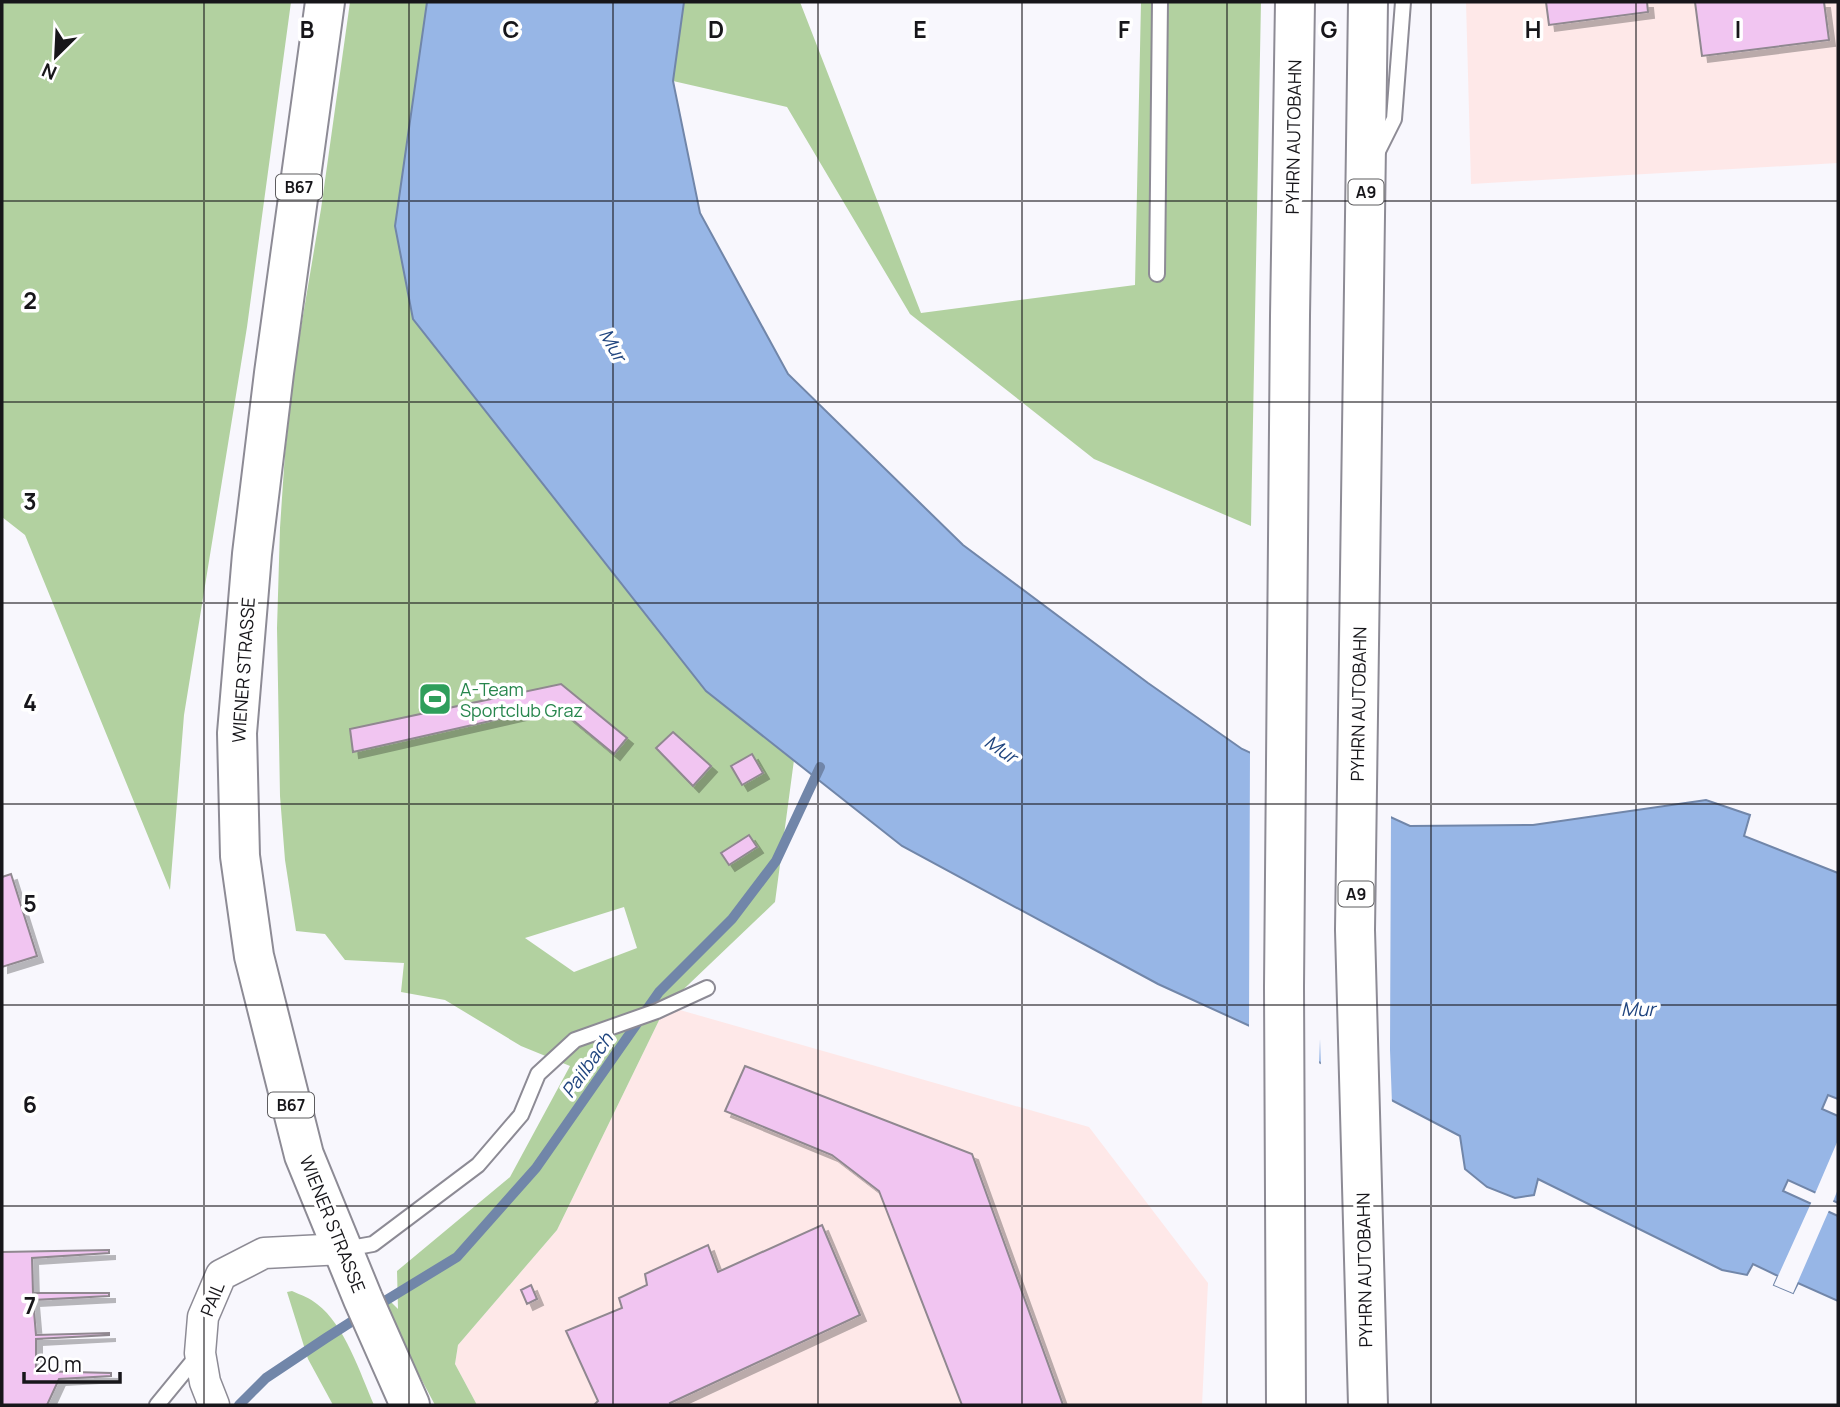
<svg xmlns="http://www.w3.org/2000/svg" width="1840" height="1407" viewBox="0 0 1840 1407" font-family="Manrope,sans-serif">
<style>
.industrial{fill:#fee8e8}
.green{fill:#b2d1a0;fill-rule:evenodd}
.water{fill:#97b6e6;stroke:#7186a9;stroke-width:2}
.pier{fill:#f8f7fd}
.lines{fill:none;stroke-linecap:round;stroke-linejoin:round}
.stream{stroke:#7186a9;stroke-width:10}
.building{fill:#f1c5f1;stroke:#908890;stroke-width:2;filter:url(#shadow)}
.service-casing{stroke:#8d8b95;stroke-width:18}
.minor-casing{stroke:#8d8b95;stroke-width:33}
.primary-casing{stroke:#8d8b95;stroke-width:42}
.motorway-casing{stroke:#8d8b95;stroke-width:42}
.service{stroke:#fff;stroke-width:14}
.minor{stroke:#fff;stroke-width:30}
.primary{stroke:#fff;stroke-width:38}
.motorway{stroke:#fff;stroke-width:38}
.grid{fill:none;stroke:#17161a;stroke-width:2;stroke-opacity:0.55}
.labels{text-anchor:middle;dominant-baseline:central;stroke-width:7;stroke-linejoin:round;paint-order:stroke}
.shield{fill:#fff;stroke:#5d5c5f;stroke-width:2}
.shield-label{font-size:16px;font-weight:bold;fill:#17161a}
.street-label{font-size:18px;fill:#17161a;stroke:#fff}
.leisure-label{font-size:18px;fill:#27864d;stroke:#fff;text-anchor:start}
.water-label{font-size:19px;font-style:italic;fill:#20457f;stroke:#fff}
.grid-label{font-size:23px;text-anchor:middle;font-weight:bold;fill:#17161a;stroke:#fff;stroke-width:7;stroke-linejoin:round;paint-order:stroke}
</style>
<defs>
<filter id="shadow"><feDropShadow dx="6" dy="6" stdDeviation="0" flood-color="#0004"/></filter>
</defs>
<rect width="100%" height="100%" fill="#f8f7fd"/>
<path class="industrial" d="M1466 2H1838V163L1471 184Z
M666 1006 1089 1127 1208 1283 1202 1405H477L455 1364 458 1345 557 1230Z"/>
<path class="green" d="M2 2H291L247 327 184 715 170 890 25 535 2 517Z
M350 2H427L395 226 414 319 706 691 794 760 775 902 666 1006 557 1230 458 1345 455 1364 477 1405H435L368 1279 398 1309 397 1271 510 1177 570 1066 521 1046 445 1000 401 992 404 963 345 960 325 934 296 931 285 860 280 796 277 628 280 528 285 453 296 357 321 209ZM624 907 637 948 574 972 525 938Z
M684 2H800L921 313 1135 285 1141 2H1261L1251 526 1094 459 910 314 787 107 673 81Z
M292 1291C301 1295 310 1298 317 1304 345 1325 360 1373 374 1405H333L308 1359 287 1292Z"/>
<path class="water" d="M427 2H684L673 81 700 213 788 374 963 545 1148 683 1242 749 1410 826 1533 825 1706 800 1750 815 1744 836 1838 873V1099L1828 1095 1822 1109 1838 1116V1203L1788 1180 1783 1191 1838 1216V1301L1798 1283 1793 1293 1774 1285 1778 1276 1753 1264 1747 1275 1722 1270 1538 1179 1534 1195 1515 1198 1487 1187 1465 1169 1460 1136 1252 1027 1158 984 902 846 706 691 413 319 395 226Z"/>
<path class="pier" d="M1250 749 1391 814 1390 1050 1392 1104 1321 1067 1320 1039 1319 1066 1249 1030Z
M1838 1140V1189L1832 1204 1814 1196Z
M1812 1201 1830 1208 1793 1293 1774 1285Z"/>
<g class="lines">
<path class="stream" d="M375 1307 457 1257 536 1168 659 992 732 919 776 861 820 767
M239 1405 266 1378 326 1338 362 1315"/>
</g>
<path class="building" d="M1546 2H1647L1648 12 1549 25Z
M1695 2H1824L1829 40 1702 56Z
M561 684 627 738 614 754 556 706 353 752 350 729Z
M673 732 711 766 693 786 656 748Z
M752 754 763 773 742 785 731 766Z
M749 835 757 847 729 865 721 853Z
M11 874 37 956 2 967V877Z
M745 1066 972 1154 1063 1405H962L879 1191 832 1155 725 1111Z
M822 1225 860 1315 670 1403 671 1405H594L598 1401 566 1331 622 1308 619 1298 647 1285 645 1274 708 1245 718 1272Z
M109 1250V1253L32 1258 33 1293H109V1296L33 1300 36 1335 109 1333V1335L36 1339V1371L111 1373V1376L59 1379 47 1405H2V1252Z
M531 1285 537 1299 527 1304 521 1290Z"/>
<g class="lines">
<defs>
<path id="service" d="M1378 151 1394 119 1403 2
M1157 274 1160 2
M345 1249 373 1244 478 1165 521 1115 538 1074 575 1040 657 1011 707 988
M157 1405 198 1355"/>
<path id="minor" d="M214 1405 205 1382 200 1353 203 1317 221 1275 264 1253 343 1249"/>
<path id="primary" d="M325 2 274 373 252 554 237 733 240 856 254 956 304 1155 363 1299 410 1405"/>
<path id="motorway" d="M1286 1405 1284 987 1290 316 1295 2
M1368 1405 1355 930 1368 2"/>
</defs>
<use href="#service" class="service-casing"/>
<use href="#minor" class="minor-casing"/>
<use href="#primary" class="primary-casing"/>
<use href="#motorway" class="motorway-casing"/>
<use href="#service" class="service"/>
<use href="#minor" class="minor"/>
<use href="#primary" class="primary"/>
<use href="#motorway" class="motorway"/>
</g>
<path class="grid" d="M204 2V1405M409 2V1405M613 2V1405M818 2V1405M1022 2V1405M1227 2V1405M1431 2V1405M1636 2V1405M2 201H1838M2 402H1838M2 603H1838M2 804H1838M2 1005H1838M2 1206H1838"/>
<defs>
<symbol id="stadium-square" viewBox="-11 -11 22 22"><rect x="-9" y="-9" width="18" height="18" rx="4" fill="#2e9e5b" stroke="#fff"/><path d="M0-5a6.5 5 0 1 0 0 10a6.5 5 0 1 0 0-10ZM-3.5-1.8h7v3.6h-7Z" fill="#fff"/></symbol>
</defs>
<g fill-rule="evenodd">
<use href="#stadium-square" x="416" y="680" width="38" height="38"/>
</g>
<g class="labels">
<g class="shield">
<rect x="276" y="174.5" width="46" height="25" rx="5"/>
<rect x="1348.5" y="179.5" width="35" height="25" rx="5"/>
<rect x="1338.5" y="881.5" width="35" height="25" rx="5"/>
<rect x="268" y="1092.5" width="46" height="25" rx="5"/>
</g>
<g class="shield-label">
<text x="299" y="187">B67</text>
<text x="1366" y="192">A9</text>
<text x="1356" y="894">A9</text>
<text x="291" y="1105">B67</text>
</g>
<g class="street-label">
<text transform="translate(1293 137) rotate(-89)">PYHRN AUTOBAHN</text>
<text transform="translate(243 670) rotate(-86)">WIENER STRASSE</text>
<text transform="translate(1358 704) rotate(-89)">PYHRN AUTOBAHN</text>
<text transform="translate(333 1224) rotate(68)">WIENER STRASSE</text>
<text transform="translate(1364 1270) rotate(-91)">PYHRN AUTOBAHN</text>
<text transform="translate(212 1299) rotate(-68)">PAIL</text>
</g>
<g class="leisure-label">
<text x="460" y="689">A-Team<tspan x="460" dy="21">Sportclub Graz</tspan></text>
</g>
<g class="water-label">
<text transform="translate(613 345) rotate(60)">Mur</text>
<text transform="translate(1001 749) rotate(34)">Mur</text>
<text x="1638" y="1009">Mur</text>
<text transform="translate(587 1065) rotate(-55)">Pailbach</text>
</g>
</g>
<g class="grid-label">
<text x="307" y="38">B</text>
<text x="511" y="38">C</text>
<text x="716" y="38">D</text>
<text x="920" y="38">E</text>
<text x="1124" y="38">F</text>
<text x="1329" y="38">G</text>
<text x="1533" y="38">H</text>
<text x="1738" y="38">I</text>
<text x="30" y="309">2</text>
<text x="30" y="510">3</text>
<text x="30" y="711">4</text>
<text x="30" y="912">5</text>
<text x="30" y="1113">6</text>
<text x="30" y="1314">7</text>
</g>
<rect width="1840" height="1407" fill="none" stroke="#17161a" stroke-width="7"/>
<g transform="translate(56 56) rotate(204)" stroke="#ffffff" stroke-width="5" paint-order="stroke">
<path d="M0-5L12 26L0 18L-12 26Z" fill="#17161a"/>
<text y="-10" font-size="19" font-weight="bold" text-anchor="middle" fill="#17161a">N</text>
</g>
<path d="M24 1372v10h96v-10" fill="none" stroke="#17161a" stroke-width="3.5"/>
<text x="35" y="1372" font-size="21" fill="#17161a" stroke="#ffffff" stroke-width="5" paint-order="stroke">20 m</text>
</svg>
